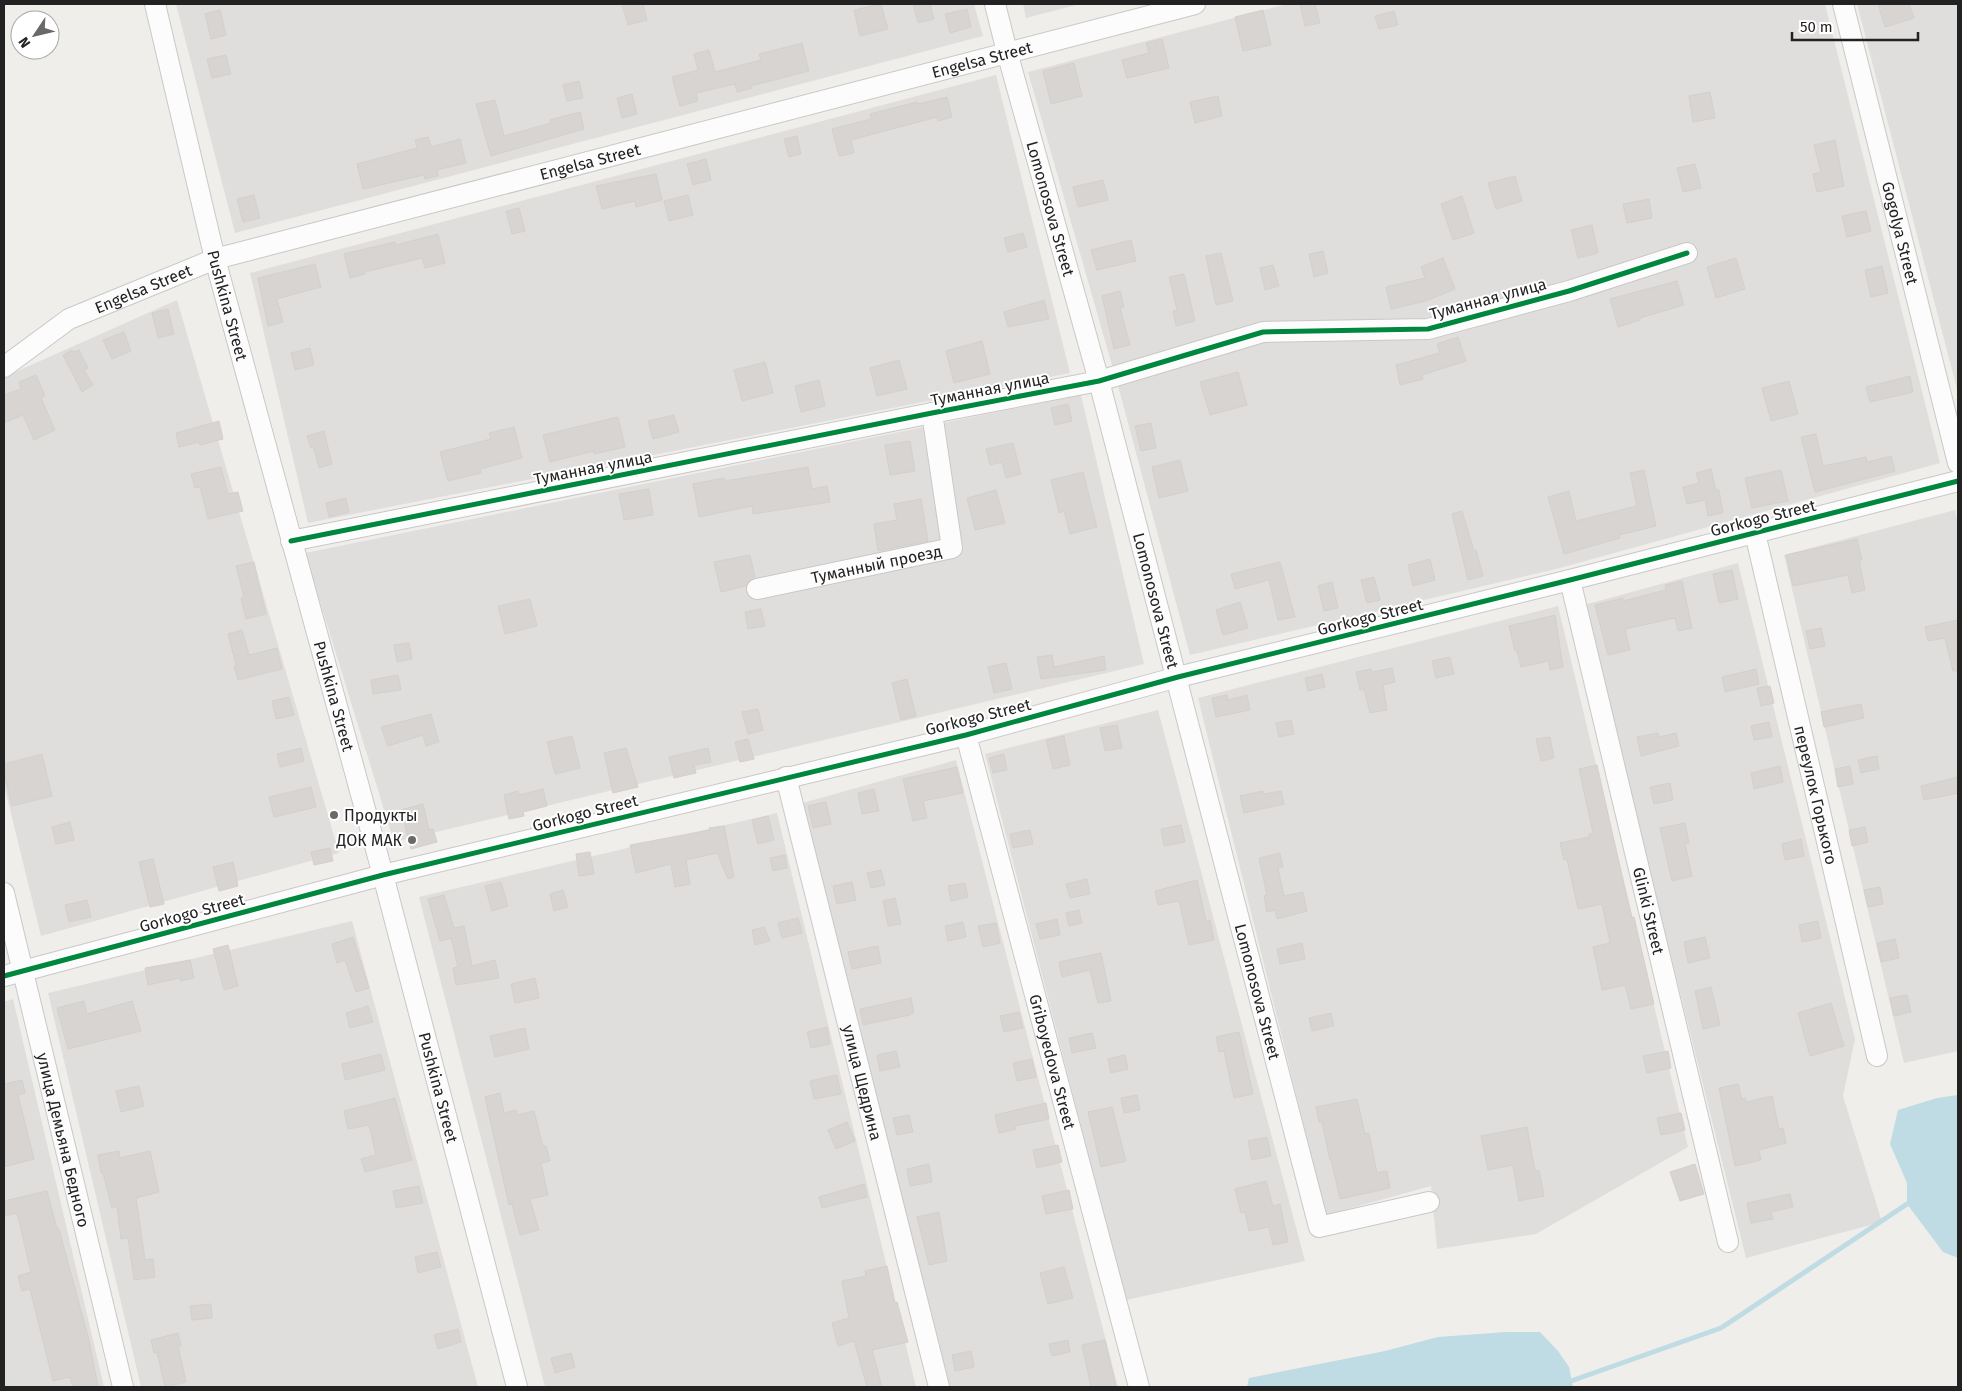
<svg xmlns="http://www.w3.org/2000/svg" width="1962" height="1391" viewBox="0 0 1962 1391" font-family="'Fira Sans',sans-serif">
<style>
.residential{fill:#dfdedc}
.water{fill:#bfdbe3}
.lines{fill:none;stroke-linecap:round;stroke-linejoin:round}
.stream{stroke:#bfdbe3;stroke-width:5}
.building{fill:#d7d4d2;stroke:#d3d0cc}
.minor-casing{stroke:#c9c8c7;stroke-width:22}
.minor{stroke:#fdfcfc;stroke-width:20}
.cycleway-casing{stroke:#fff;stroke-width:8}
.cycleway{stroke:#00873e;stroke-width:5}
.poi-dot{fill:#6a6968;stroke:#fff;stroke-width:2}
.labels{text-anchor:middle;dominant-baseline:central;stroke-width:4;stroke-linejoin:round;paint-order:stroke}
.street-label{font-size:16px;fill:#222;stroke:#fff}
.poi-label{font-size:16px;fill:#222;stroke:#fff;text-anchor:start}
</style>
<rect width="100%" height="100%" fill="#f0eeeb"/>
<path class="residential" d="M176 4H974L983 36 235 233Z
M1023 4H1080L1026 18Z
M1287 4H1825L1940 463 1560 568 1190 655 1120 393 1028 72Z
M1857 4H1958V393Z
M996 75 1070 373 308 523 250 273Z
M177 300 339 853 41 936 4 785V377Z
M1081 395 1144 664 394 842 305 553Z
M1955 510 1958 524V1051L1904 1063 1784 555Z
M1738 563 1855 1039 1843 1096 1882 1222 1746 1258 1584 605Z
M1558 606 1688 1147 1536 1234 1437 1249 1431 1186 1326 1215 1198 698Z
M1158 710 1305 1261 1126 1300 985 754Z
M956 760 1118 1387H950L799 804Z
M777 813 916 1387H545L419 897Z
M352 921 478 1387H141L48 993Z
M13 999 104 1387H4V1002Z"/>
<path class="water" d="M1958 1095V1258L1943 1252 1907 1204V1183L1890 1144 1898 1110 1937 1098Z
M1506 1332H1540L1558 1351 1569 1367 1573 1387H1247L1249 1378 1385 1351 1438 1337Z"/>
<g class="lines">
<path class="stream" d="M1554 1387 1721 1328 1907 1204 1914 1202"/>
</g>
<path class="building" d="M622 4H643L647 20 628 25Z
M881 4 888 29 860 36 854 10Z
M913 4H930L934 19 918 23Z
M1300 4H1315L1320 23 1305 26Z
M1878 4H1909L1914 18 1885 27Z
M967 9 971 27 950 33 945 14Z
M220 10 226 35 211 39 205 14Z
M1263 10 1271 45 1243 51 1235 17Z
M1394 11 1398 25 1379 29 1375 16Z
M1162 39 1169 68 1127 78 1122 60 1149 53 1146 43Z
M802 43 809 71 751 86 752 88 737 92 735 84 696 93 698 101 680 106 672 77 698 70 694 54 709 50 715 72 761 60 759 54Z
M226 55 231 74 212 78 207 59Z
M1074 63 1082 96 1051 104 1043 71Z
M579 81 583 98 567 101 563 85Z
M1710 92 1715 118 1693 122 1689 96Z
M632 94 637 114 622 118 617 98Z
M1218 96 1222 116 1195 123 1190 102Z
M947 97 952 117 938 121 937 117 851 140 854 153 839 156 832 129 871 119 870 114 917 102 918 104Z
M495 100 504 136 551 123 550 120 580 112 584 129 491 156 476 104Z
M797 136 801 154 789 157 784 139Z
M428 137 431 147 460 139 466 163 437 170 438 176 425 179 424 175 363 189 357 164 417 148 415 140Z
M1835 140 1844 186 1817 192 1813 174 1821 172 1814 145Z
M706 159 711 180 693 185 687 164Z
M1695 164 1701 188 1683 192 1677 168Z
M656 174 662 200 636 207 635 201 602 209 596 186Z
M1515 176 1522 201 1496 209 1488 183Z
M1103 180 1108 200 1078 207 1073 187Z
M254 195 260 218 243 222 237 199Z
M688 195 693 215 669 221 664 201Z
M1462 196 1474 233 1453 240 1441 204Z
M1649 199 1652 218 1627 223 1623 204Z
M519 208 525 231 512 234 506 211Z
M1866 211 1871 231 1847 237 1842 216Z
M1592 225 1598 253 1578 258 1571 230Z
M1023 233 1027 247 1008 252 1004 238Z
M438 234 445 263 425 268 422 258 365 272V274L350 278 344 254 395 242 396 245Z
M1131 240 1136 261 1097 270 1091 250Z
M1323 251 1328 273 1314 277 1309 254Z
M1221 253 1233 301 1216 305 1206 256Z
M1443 258 1455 289 1426 301 1391 309 1386 287 1425 278 1421 267Z
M1736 258 1745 289 1716 298 1707 267Z
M315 264 321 287 280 298 277 299 283 322 268 326 258 278Z
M1273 265 1279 286 1265 290 1260 268Z
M1882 266 1888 293 1871 297 1865 270Z
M1184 274 1195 321 1176 326 1173 311 1177 310 1169 277Z
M1677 281 1684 305 1640 318V320L1618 327 1610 299Z
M1120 291 1124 307 1120 308 1130 345 1114 349 1102 296Z
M1044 300 1049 319 1008 327 1004 312Z
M168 309 174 334 158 338 152 313Z
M124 332 131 351 112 359 103 340Z
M1458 337 1466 361 1422 375 1423 379 1400 385 1396 365 1440 353 1437 344Z
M982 341 990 374 954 383 946 351Z
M310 348 314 365 295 370 291 353Z
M72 350 74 352 79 350 88 368 84 370 93 385 82 392 63 355Z
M899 360 907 389 877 396 870 368Z
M765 362 773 393 742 401 734 370Z
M1238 372 1247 405 1210 415 1200 382Z
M36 375 45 396 41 398 55 430 34 440 23 415 4 423V395L21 389 19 382Z
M1910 376 1913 392 1870 402 1866 387Z
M819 380 825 406 801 412 795 386Z
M1789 381 1798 414 1771 421 1762 388Z
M1068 404 1072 421 1055 425 1051 408Z
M674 415 679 432 653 439 648 421Z
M618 417 625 447 594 454V451L550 462 543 435Z
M219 421 223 439 200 445 199 442 179 447 176 433Z
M1151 423 1156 448 1141 451 1135 426Z
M514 427 522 458 480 469 481 473 448 481 440 452 491 439 489 433Z
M324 431 332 464 319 468 314 448H311L307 436Z
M1816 434 1823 466 1866 457 1867 462 1891 456 1895 471 1815 492 1801 437Z
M910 441 915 471 890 475 885 445Z
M1013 443 1021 474 1006 478 1002 462 990 465 986 449Z
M1180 460 1188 491 1159 498 1152 467Z
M221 467 228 494 238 492 243 511 208 519 200 487 195 488 191 474Z
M808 467 812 489 827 486 830 502 753 514 752 506 699 517 693 484 724 478 725 481Z
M1711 469 1716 490H1719L1723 513 1708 516 1705 500 1687 504 1683 487 1699 483 1696 473Z
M1644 470 1656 526 1619 535 1620 538 1564 554 1548 497 1569 491 1576 521 1637 506 1630 473Z
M1781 470 1788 501 1752 508 1745 478Z
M1083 472 1097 527 1070 534 1064 511 1059 513 1051 480Z
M649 489 653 515 624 520 619 494Z
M996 490 1005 523 975 530 967 498Z
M346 498 349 512 329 517 326 503Z
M921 499 928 541 878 551 874 524 897 520 894 504Z
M1462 511 1474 551 1476 550 1483 576 1468 580 1452 514Z
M1857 539 1862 560H1859L1865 590 1852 593 1848 575 1793 586 1786 555Z
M750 555 755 577 749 581 746 586 721 592 714 562Z
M1430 559 1435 580 1413 586 1408 565Z
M254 562 266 614 246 619 241 598 244 597 236 566Z
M1280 562 1295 617 1278 620 1269 580 1235 589 1231 574Z
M1732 570 1738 599 1719 603 1713 574Z
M1374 577 1380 600 1367 603 1361 580Z
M1682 581 1692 628 1678 631 1675 618 1625 629 1630 650 1608 655 1595 605 1623 598V601L1666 590 1665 585Z
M1332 582 1338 608 1324 611 1318 586Z
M530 599 537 626 505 634 498 606Z
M1240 602 1248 628 1223 635 1216 610Z
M761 609 765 626 748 629 745 612Z
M1555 615 1563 667 1550 670 1549 661 1521 667 1517 651H1515L1509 626Z
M1958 620V671H1953L1945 638 1928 641 1925 627Z
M1821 628 1825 646 1810 649 1806 631Z
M242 630 249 655 277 648 282 669 238 680 234 666 236 665 228 634Z
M409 643 412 659 397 662 394 645Z
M1052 655 1054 667 1104 656 1106 670 1041 679 1037 657Z
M1450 657 1454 674 1436 678 1432 661Z
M1006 663 1012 689 994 693 988 667Z
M1392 668 1395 682 1383 685 1387 710 1370 713 1364 689 1360 690 1356 672 1371 669 1372 672Z
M1756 669 1759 684 1725 692 1722 677Z
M1322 674 1325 687 1308 691 1305 678Z
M398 675 401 690 373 694 371 680Z
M907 679 916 716 901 720 892 683Z
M1770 686 1774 703 1761 706 1757 688Z
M1227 695 1228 700 1247 695 1250 710 1216 717 1212 698Z
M289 697 294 715 276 719 272 701Z
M1861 704 1864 718 1824 727 1821 712Z
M758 709 763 730 748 734 742 712Z
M431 714 439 742 426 746 423 735 388 746 381 727Z
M1291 720 1294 734 1279 737 1276 723Z
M1769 722 1772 737 1754 740 1751 726Z
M1117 725 1122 748 1105 751 1100 728Z
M1658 733 1659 737 1676 733 1679 746 1641 756 1637 737Z
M572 736 580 768 555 774 547 742Z
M1064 736 1070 765 1053 769 1046 740Z
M1550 737 1554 758 1541 761 1536 739Z
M748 739 754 759 740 762 735 742Z
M301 748 304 761 280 767 277 754Z
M626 748 638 787 613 793 604 753Z
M708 748 711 762 694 765 696 773 674 778 669 757Z
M42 754 52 796 12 806 4 773V764Z
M1004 754 1007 770 993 773 989 758Z
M1877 756 1879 769 1861 773 1858 760Z
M1597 765 1626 894 1632 918 1634 917 1654 1004 1631 1009 1625 985 1602 990 1593 947 1610 943 1602 904 1578 909 1567 859 1564 860 1560 843 1589 837V834L1593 833 1579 769Z
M1780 766 1783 782 1754 789 1751 773Z
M1850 766 1853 784 1838 787 1835 769Z
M957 767 963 793 923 801 927 818 913 821 903 779Z
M1958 777V793L1924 800 1921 786Z
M1670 783 1673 800 1654 804 1650 787Z
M311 787 316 807 274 817 269 797Z
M543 789 547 806 523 812 524 816 509 819 504 795 518 791 519 795Z
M874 789 879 811 862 814 858 793Z
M1263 791 1264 794 1281 791 1284 804 1244 813 1240 796Z
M826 802 831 824 813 828 808 806Z
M423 804 429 830 433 829 437 842 411 849 401 810Z
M768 816 774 840 758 844 752 820Z
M70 822 74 840 56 844 52 827Z
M1685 823 1689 843 1685 844 1692 876 1672 881 1660 828Z
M1181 825 1185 842 1164 846 1161 829Z
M724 826 734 877 728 879 717 853 686 860 690 884 675 887 671 864 636 873 630 845 710 830 709 828Z
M1865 827 1868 842 1852 846 1849 830Z
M1030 830 1033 844 1013 848 1010 834Z
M1801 839 1804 856 1785 860 1782 844Z
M330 848 333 861 314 865 311 852Z
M590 852 594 874 579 876 576 854Z
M1280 853 1283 867 1278 868 1284 896 1303 892 1307 911 1277 919 1275 910 1267 912 1264 896 1267 895 1259 858Z
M785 855 787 868 773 871 770 858Z
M153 859 164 904 150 907 139 862Z
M233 862 238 886 219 891 213 867Z
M881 870 885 885 871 888 867 873Z
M1087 879 1090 894 1070 898 1066 884Z
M1197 880 1206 921 1210 920 1214 940 1189 945 1179 901 1158 905 1155 891Z
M501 882 508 906 492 911 485 886Z
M852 882 856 900 837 904 833 886Z
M965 883 968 897 951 901 948 886Z
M1880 887 1883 904 1868 907 1864 890Z
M563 890 568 907 554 911 550 894Z
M444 895 454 928 464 926 472 966 495 960 499 978 456 985 453 968 458 967 451 938 440 941 428 899Z
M895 898 901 924 888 926 883 901Z
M87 900 91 917 69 922 65 905Z
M1079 910 1082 923 1069 926 1066 913Z
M798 918 802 933 782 938 778 923Z
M1057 919 1060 935 1040 939 1036 924Z
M1818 921 1821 938 1802 942 1799 925Z
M963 922 966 937 948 941 945 926Z
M996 923 1000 943 983 947 978 926Z
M764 927 770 941 755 945 752 930Z
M353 937 369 988 356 992 345 960 337 963 332 944Z
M1705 937 1710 958 1688 963 1684 942Z
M1895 939 1899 958 1881 962 1877 943Z
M1302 943 1305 959 1280 964 1277 949Z
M228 945 238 986 224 990 213 949Z
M878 946 881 963 852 969 848 952Z
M1101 953 1111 1001 1098 1003 1090 970 1062 977 1059 962Z
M190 960 194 978 180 981V978L148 985 145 968Z
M535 978 539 998 515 1003 511 984Z
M1711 987 1720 1025 1703 1029 1695 991Z
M1907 995 1911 1012 1894 1016 1890 998Z
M911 998 914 1013 910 1014V1015L863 1025 860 1009Z
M84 1001 87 1014 132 1001 141 1031 68 1049 57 1008Z
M1831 1003 1844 1046 1810 1056 1798 1013Z
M368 1006 373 1022 350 1028 346 1013Z
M1019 1012 1023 1028 1004 1032 1000 1016Z
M1331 1013 1334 1026 1312 1031 1309 1018Z
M827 1027 830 1044 811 1048 807 1032Z
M525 1028 529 1049 495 1057 490 1036Z
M1239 1032 1253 1094 1234 1098 1224 1051 1219 1052 1216 1037Z
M1092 1033 1096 1048 1072 1053 1069 1038Z
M896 1051 900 1067 880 1071 877 1055Z
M1668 1051 1671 1068 1647 1073 1643 1056Z
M381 1054 385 1070 345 1080 342 1064Z
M1125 1055 1128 1069 1111 1073 1108 1059Z
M1032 1059 1036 1077 1017 1081 1013 1063Z
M837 1075 841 1094 814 1099 810 1081Z
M22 1080 25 1093 18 1095 34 1159 4 1167V1084Z
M1738 1084 1742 1099 1745 1098 1746 1102 1772 1096 1779 1129 1783 1128 1786 1143 1759 1150 1761 1160 1735 1166 1719 1088Z
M139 1086 144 1106 121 1112 116 1091Z
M500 1093 504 1113 516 1110 517 1115 534 1111 543 1146H546L550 1161 541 1163 548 1195 530 1199 539 1230 520 1235 512 1204 509 1205 485 1097Z
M1137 1095 1140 1110 1124 1113 1121 1098Z
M395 1098 412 1160 365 1172 361 1159 376 1155 369 1125 348 1129 344 1111Z
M1357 1099 1365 1134 1369 1133 1377 1173 1387 1171 1390 1188 1340 1199 1331 1159 1330 1160 1322 1122H1319L1316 1107Z
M1046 1103 1049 1119 1015 1126 1016 1129 999 1133 995 1115Z
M1112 1107 1126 1161 1101 1167 1088 1112Z
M1681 1113 1685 1130 1661 1135 1657 1118Z
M909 1115 913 1132 897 1135 893 1118Z
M847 1122 855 1141 836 1149 828 1130Z
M1527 1127 1535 1171 1539 1170 1544 1196 1519 1201 1513 1165 1488 1170 1481 1136Z
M1267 1137 1271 1156 1252 1160 1248 1141Z
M1058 1145 1062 1162 1037 1168 1033 1150Z
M119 1151 120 1158 150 1151 159 1192 136 1198 145 1260 153 1259 155 1277 134 1280 128 1238 121 1239 117 1206 112 1208 103 1173H101L98 1155Z
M929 1164 932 1182 910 1186 907 1169Z
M1695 1164 1704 1194 1680 1201 1670 1172Z
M1266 1181 1273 1206 1280 1204 1288 1242 1273 1245 1269 1227 1249 1231 1245 1212 1241 1213 1235 1189Z
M864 1184 867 1197 822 1208 819 1197Z
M419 1186 423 1203 396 1208 393 1191Z
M1069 1190 1073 1209 1046 1214 1042 1196Z
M47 1191 57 1229H59L89 1340 98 1387H73L70 1377 53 1381 30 1289 22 1291 18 1276 31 1272 17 1213 4 1216V1201Z
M1790 1194 1793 1207 1771 1212 1773 1219 1751 1223 1747 1203Z
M939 1212 947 1261 929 1265 917 1217Z
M437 1252 441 1267 418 1273 415 1257Z
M887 1266 895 1303 897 1302 908 1342 872 1350 882 1387H867L854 1341 838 1346 832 1323 849 1318 842 1281 866 1276 865 1271Z
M1064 1267 1073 1298 1048 1304 1040 1273Z
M211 1304 212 1318 192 1320 190 1306Z
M458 1329 461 1342 438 1349 434 1335Z
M178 1333 181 1346H178L186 1382 165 1387 157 1352 154 1353 151 1340Z
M1068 1340 1070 1352 1052 1356 1049 1344Z
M1105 1340 1116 1387H1091L1082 1345Z
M971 1351 974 1367 955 1371 952 1355Z
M571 1353 575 1367 555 1373 551 1358Z"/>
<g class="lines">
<defs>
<g id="minor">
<path id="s1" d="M155 4 215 259 383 875 517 1387"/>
<path id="s2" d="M995 4 1007 52 1099 381 1319 1227 1429 1202"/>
<path id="s3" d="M1843 4 1958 463"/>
<path id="s4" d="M4 367 69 319 215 259 1195 4"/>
<path id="s5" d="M1755 533 1877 1056"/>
<path d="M291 541 932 413 1099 381 1263 332 1428 329 1569 291 1687 253"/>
<path id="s6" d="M1570 580 1728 1242"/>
<path id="s7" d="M757 589 952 548 932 413"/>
<path id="s8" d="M966 735 1139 1387"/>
<path id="s9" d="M786 777 939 1387"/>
<path id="s10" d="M4 893 123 1387"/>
<path d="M4 976 383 875 966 735 1178 677 1570 580 1958 481"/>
</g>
</defs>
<use href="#minor" class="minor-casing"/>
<use href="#minor" class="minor"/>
<defs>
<path id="cycleway" d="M291 541 932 413 1099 381 1263 332 1428 329 1569 291 1687 253
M4 976 383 875 966 735 1178 677 1570 580 1958 481"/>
</defs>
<use href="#cycleway" class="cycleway-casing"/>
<use href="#cycleway" class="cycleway"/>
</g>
<g class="poi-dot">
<circle cx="334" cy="815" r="5"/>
<circle cx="412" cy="840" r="5"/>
</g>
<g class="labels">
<g class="street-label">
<text stroke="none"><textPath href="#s4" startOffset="1031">Engelsa Street</textPath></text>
<text stroke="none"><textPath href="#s4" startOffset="626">Engelsa Street</textPath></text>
<text stroke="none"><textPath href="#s2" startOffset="212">Lomonosova Street</textPath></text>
<text stroke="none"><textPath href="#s3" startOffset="236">Gogolya Street</textPath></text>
<text stroke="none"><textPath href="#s4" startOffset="161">Engelsa Street</textPath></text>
<text transform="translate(1488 299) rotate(-15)">Туманная улица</text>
<text stroke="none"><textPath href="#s1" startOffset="310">Pushkina Street</textPath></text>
<text transform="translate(990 389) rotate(-11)">Туманная улица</text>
<text transform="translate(593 468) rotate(-11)">Туманная улица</text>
<text transform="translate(1763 518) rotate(-14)">Gorkogo Street</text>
<text stroke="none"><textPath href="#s7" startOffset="122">Туманный проезд</textPath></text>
<text stroke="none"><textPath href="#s2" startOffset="618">Lomonosova Street</textPath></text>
<text transform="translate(1370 617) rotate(-14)">Gorkogo Street</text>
<text stroke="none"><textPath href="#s1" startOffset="715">Pushkina Street</textPath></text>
<text transform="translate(978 717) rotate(-14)">Gorkogo Street</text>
<text stroke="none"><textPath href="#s5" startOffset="269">переулок Горького</textPath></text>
<text transform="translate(585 813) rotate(-14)">Gorkogo Street</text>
<text stroke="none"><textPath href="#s6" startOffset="340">Glinki Street</textPath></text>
<text transform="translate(192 913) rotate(-15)">Gorkogo Street</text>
<text stroke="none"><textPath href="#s2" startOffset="1022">Lomonosova Street</textPath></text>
<text stroke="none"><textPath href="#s8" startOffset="338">Griboyedova Street</textPath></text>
<text stroke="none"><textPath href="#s9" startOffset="315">улица Щедрина</textPath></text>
<text stroke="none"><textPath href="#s1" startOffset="1120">Pushkina Street</textPath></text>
<text stroke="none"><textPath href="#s10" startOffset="254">улица Демьяна Бедного</textPath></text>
</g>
<g class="poi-label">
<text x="344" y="815">Продукты</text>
<text x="402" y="840" text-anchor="end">ДОК МАК</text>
</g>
</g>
<rect width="1962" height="1391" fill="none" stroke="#222222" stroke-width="10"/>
<g transform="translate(35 35) rotate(235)"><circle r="24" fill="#ffffff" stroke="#a7a7a7"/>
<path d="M0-4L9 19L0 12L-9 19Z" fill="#6a6968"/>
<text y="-8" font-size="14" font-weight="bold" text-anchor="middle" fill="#222222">N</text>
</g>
<path d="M1792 32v8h126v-8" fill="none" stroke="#222222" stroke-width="2.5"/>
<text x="1800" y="32" font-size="15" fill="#222222" stroke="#ffffff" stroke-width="4" paint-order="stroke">50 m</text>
</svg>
